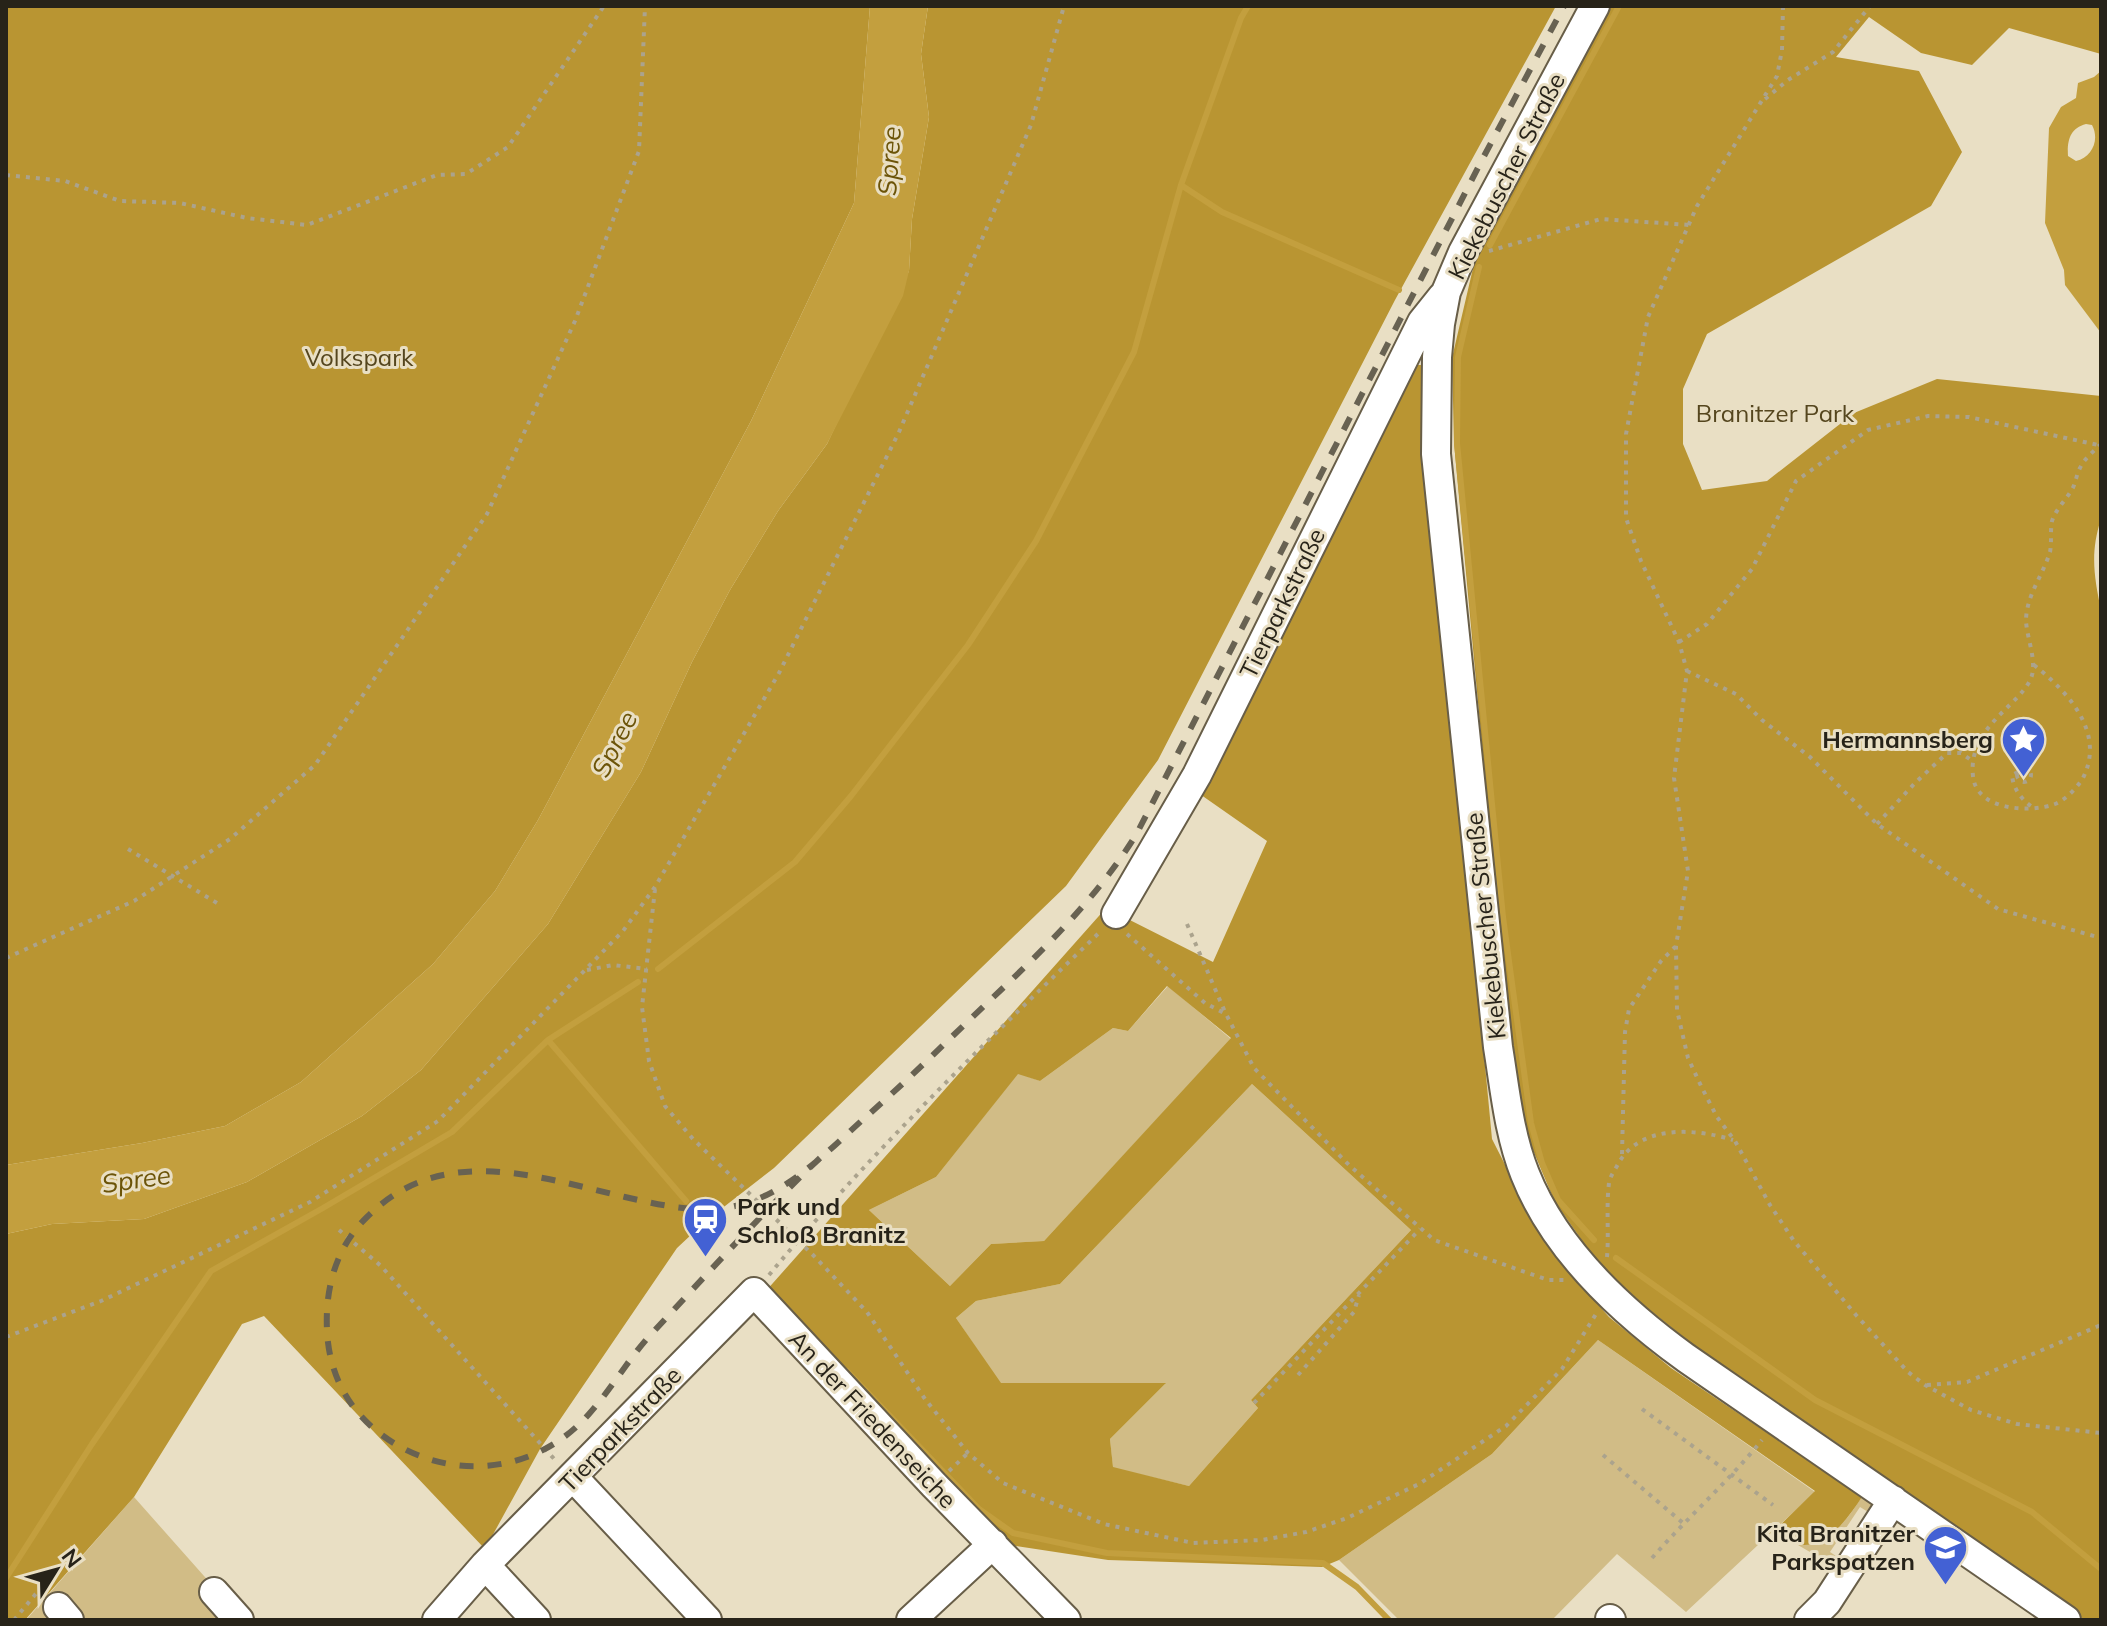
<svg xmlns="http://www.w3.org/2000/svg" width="2107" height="1626" viewBox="0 0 2107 1626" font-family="Mulish,sans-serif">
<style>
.green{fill:#d1bc86}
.forest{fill:#b99532;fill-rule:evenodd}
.water{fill:#c39f3e;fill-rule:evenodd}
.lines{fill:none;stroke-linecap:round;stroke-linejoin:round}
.stream{stroke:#c39f3e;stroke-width:6}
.minor-casing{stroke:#685e48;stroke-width:32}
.path{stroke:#aba38d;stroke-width:4;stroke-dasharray:4 6;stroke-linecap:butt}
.minor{stroke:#fff;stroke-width:28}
.rail{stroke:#686252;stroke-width:6;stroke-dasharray:14 14;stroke-linecap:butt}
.labels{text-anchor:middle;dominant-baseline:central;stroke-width:6;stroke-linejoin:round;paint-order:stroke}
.street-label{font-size:24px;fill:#272319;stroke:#e9dfc4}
.park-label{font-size:24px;fill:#55461e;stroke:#e9dfc4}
.poi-label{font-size:24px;font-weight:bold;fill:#272319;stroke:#e9dfc4;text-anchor:end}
.water-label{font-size:26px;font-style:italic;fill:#6c5408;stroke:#e9dfc4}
</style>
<rect width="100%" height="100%" fill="#e9dfc4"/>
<path class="green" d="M1168 986 1231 1039 1044 1241 991 1244 950 1286 869 1210 936 1177 1018 1073 1040 1081 1113 1028 1128 1031Z
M1252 1084 1411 1230 1251 1400 1258 1408 1189 1486 1113 1468 1110 1439 1165 1384 1000 1383 956 1318 976 1301 1060 1284Z
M1598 1340 1815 1492 1686 1612 1617 1554 1552 1620H1399L1339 1560 1492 1454Z
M134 1497 243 1620H26Z
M1862 1497 1878 1508 1873 1515 1860 1507 1830 1552 1842 1560 1837 1568 1798 1545C1833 1540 1843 1525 1862 1497Z"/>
<path class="forest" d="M6 6H870L854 203 751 421 538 820 495 891 433 964 301 1082 225 1126 142 1143 6 1165Z
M928 6H1556L1395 300 1158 760 1066 886 774 1168 707 1220 677 1248 540 1449 485 1549 264 1316 242 1324 134 1497 25 1620H6V1234L52 1224 144 1219 247 1182 362 1116 421 1070 548 924 641 772 692 662 730 590 778 511 827 444 909 271 912 219 929 117 921 54Z
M1610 6H2101V54L2009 28 1972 65 1921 53 1869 17 1836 57 1919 71 1962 152 1931 206 1707 334 1683 389V444L1702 490 1767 481 1854 413 1937 379 2101 396V519C2090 553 2094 576 2101 610V1620H2085L1834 1441 1697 1348 1646 1307 1597 1262 1555 1202 1524 1129 1508 1023 1498 918 1454 443 1452 358 1474 264Z
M1410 365H1425V432L1492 1139 1530 1214 1579 1283 1609 1317 1671 1368 1862 1497C1848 1518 1826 1551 1796 1544 1788 1542 1780 1536 1772 1533L1815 1491 1598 1340 1492 1454 1339 1560 1322 1567 1108 1560 1003 1544 765 1292 1106 908 1213 962 1267 841 1184 783ZM1167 986 1231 1038 1044 1241 991 1244 950 1286 869 1210 936 1177 1018 1074 1040 1081 1113 1028 1128 1031ZM1252 1084 1411 1230 1251 1400 1258 1408 1189 1486 1113 1467 1110 1439 1166 1383H1001L956 1318 976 1301 1060 1284Z"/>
<path class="water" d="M870 6H928L921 54 929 117 912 219 909 271 903 296 827 444 778 511 730 590 692 662 641 772 548 924 421 1070 362 1116 247 1182 144 1219 52 1224 6 1234V1165L142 1143 225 1126 301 1082 433 964 495 891 538 820 751 421 854 203Z
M2101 71V333L2065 285 2064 270 2045 223 2049 128 2061 107 2076 98 2078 83 2094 77ZM2086 124 2092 125C2100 140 2092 157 2076 161L2068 156C2067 141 2070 128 2086 124Z"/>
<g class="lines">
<path class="stream" d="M1181 185 1222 212 1399 290
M1490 245 1619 6
M1479 267 1458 357 1457 443 1503 917 1531 1123 1542 1163 1558 1200 1594 1240
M658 969 795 862 851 796 968 645 1036 541 1134 352 1181 185 1241 18 1248 6
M548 1040 686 1201
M1616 1258 1815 1400 2032 1512 2101 1569
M847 1371 979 1509 1013 1533 1107 1553 1323 1563 1357 1587 1389 1620
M6 1578 92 1444 211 1271 323 1208 452 1132 548 1040 638 982"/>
<defs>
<path id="minor" d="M1595 6 1463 252 1446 292 1440 324 1437 357 1436 454 1498 1047C1505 1090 1509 1134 1525 1174 1555 1250 1621 1311 1686 1358L2066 1620
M1116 914 1197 775 1422 322 1442 297
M573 1477 707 1620
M485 1565 536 1620
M214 1592 239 1620
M58 1607 69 1620
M1610 1619 1611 1620
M437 1620 485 1565 754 1292 934 1485 1066 1620
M911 1620 993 1544
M1809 1620 1827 1602 1893 1500"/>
</defs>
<use href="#minor" class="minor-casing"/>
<path class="path" d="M1783 6 1782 50 1777 76 1697 206 1648 317 1626 434V518L1641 561 1679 642 1687 671 1674 778 1688 871 1676 946 1677 1010 1688 1058 1702 1088 1717 1117 1735 1141 1770 1205 1794 1241 1856 1315 1908 1372 1925 1385 1971 1410 2017 1424 2101 1433
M1765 99 1788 80 1833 52 1870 6
M6 175 65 181 120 201 180 203 247 218 307 225 437 175 466 174 508 147 604 6
M1489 251 1601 219 1690 225
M1679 642 1707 624 1752 569 1796 481 1868 430 1928 416 1969 417 2098 445
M2034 665C2068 692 2107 733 2082 780 2075 789 2067 799 2055 804 2031 813 1976 811 1973 776 1967 722 2032 701 2033 669 2034 653 2027 637 2026 621 2026 596 2043 575 2050 552 2052 542 2050 531 2052 521 2056 509 2065 501 2071 491 2076 484 2076 475 2080 468 2084 459 2093 452 2100 445
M1687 671 1736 694 1762 720 1810 757 1877 824 1998 909 2101 938
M2017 775a7 7 0 1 1 14 0a7 7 0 1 1-14 0Z
M2018 772 2012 775C2013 788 2021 799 2031 806
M1877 824 1915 783 1947 753H1961L1974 762
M128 849 217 903
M655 889 642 1007 649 1061 665 1106 693 1139 814 1256 867 1312 925 1399 968 1453 1003 1483 1104 1524 1193 1543 1262 1540 1306 1532 1347 1518 1419 1484 1506 1426 1562 1369 1596 1314
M1187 924 1225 1012
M1127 934 1205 1003 1226 1014 1254 1068 1349 1165 1434 1240 1548 1280H1565
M6 958 134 901 230 839 315 765 487 514 575 321 639 151 645 6
M587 970 613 965 647 969
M1622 1154 1625 1032 1629 1009 1661 961 1675 947
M339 1230 381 1266 556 1461
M1607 1257C1609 1233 1606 1207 1609 1183 1610 1177 1614 1171 1617 1166 1638 1124 1695 1128 1733 1140
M769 1275C871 1152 987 1041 1102 930
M6 1337 101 1301 310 1202 438 1121 623 931 655 887 779 673 899 432 1031 125 1064 6
M1298 1375 1354 1312 1359 1295
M1927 1385 1967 1382 2101 1325
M1254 1403 1420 1229
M1642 1409 1773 1505
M1603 1455 1683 1523
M949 1471 968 1453
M1652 1558C1688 1517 1728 1482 1762 1440
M14 1620 39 1590"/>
<use href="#minor" class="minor"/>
<path class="rail" d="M820 1158C762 1213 709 1272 655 1330 630 1356 613 1387 589 1414 540 1470 461 1482 397 1445 354 1420 329 1380 327 1330 325 1288 336 1247 367 1217 441 1143 535 1176 625 1197 669 1207 712 1217 755 1200 799 1183 833 1146 868 1115 908 1080 945 1043 984 1006 1040 953 1094 902 1136 835L1483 158 1564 6"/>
</g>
<defs>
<symbol id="sight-pin" viewBox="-11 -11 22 30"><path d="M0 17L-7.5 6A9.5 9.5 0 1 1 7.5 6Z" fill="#4361d4" stroke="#e9dfc4"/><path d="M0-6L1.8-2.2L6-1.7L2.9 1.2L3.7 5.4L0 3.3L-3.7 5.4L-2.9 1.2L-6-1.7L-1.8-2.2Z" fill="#fff"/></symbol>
<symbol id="station-pin" viewBox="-11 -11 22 30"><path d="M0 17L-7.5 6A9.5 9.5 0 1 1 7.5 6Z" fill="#4361d4" stroke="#e9dfc4"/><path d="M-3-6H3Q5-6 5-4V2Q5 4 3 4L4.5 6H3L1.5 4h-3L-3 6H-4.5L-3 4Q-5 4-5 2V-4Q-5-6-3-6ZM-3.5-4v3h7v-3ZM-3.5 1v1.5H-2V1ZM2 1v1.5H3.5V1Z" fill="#fff"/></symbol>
<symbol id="school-pin" viewBox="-11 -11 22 30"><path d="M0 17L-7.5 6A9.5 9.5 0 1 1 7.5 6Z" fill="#4361d4" stroke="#e9dfc4"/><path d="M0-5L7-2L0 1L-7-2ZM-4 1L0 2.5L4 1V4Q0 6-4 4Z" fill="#fff"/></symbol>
</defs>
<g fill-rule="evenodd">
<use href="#sight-pin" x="1998" y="714" width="51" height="69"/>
<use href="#station-pin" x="680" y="1194" width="51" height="69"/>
<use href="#school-pin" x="1920" y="1522" width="51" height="69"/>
</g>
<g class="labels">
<g class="street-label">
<text transform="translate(1506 176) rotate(-63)">Kiekebuscher Straße</text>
<text transform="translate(1282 603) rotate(-64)">Tierparkstraße</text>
<text transform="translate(1485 926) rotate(-96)">Kiekebuscher Straße</text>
<text transform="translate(873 1419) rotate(47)">An der Friedenseiche</text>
<text transform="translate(620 1429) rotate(-46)">Tierparkstraße</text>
</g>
<g class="park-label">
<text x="359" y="357">Volkspark</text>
<text x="1775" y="413">Branitzer Park</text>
</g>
<g class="poi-label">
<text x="1993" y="739">Hermannsberg</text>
<text x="737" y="1206" text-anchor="start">Park und<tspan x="737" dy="28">Schloß Branitz</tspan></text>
<text x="1915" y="1533">Kita Branitzer<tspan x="1915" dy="28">Parkspatzen</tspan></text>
</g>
<g class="water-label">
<text transform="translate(889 161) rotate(-86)">Spree</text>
<text transform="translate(614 744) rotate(-63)">Spree</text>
<text transform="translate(136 1179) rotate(-8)">Spree</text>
</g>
</g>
<rect width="2107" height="1626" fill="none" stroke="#272319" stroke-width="16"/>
<g transform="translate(56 1570) rotate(53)" stroke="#e9dfc4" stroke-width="6" paint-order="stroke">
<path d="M0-6L14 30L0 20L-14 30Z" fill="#272319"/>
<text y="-12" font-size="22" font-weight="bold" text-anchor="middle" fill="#272319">N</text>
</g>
</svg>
